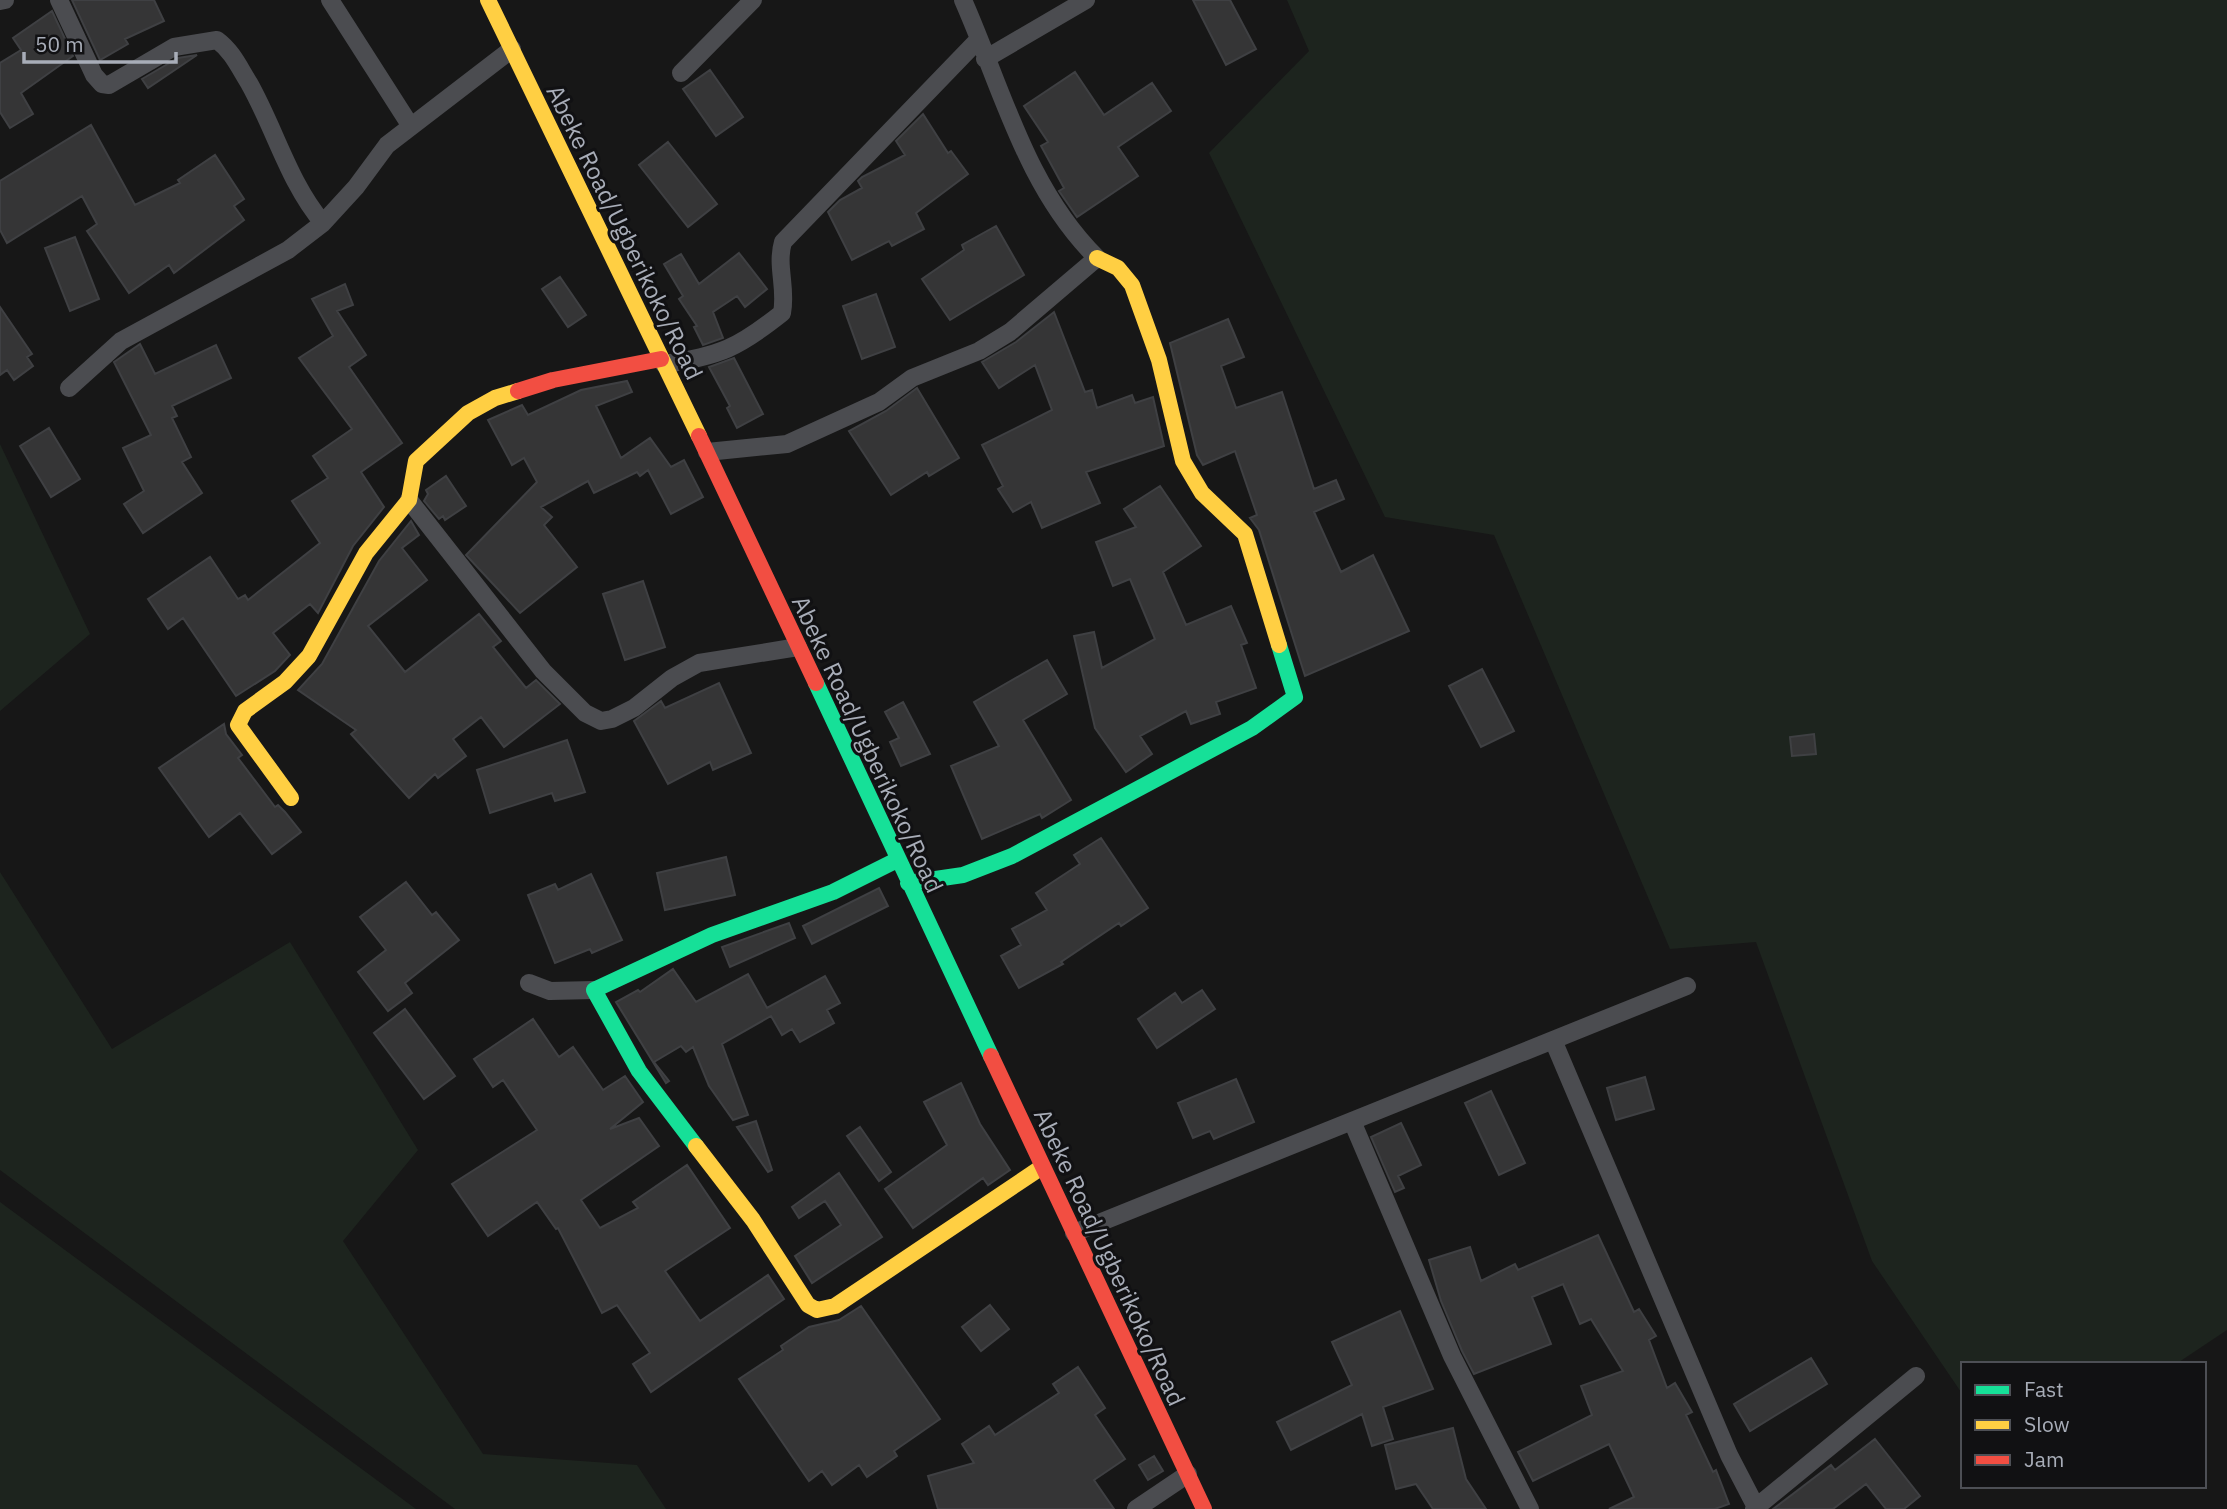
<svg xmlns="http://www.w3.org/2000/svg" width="2227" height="1509" viewBox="0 0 2227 1509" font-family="'IBM Plex Sans',sans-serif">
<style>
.green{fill:#1d241e}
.building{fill:#353536;stroke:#3f4043;stroke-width:2}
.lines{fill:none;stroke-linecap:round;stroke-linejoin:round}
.street{stroke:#4b4c50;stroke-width:18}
.fast{stroke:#16e098;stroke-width:16}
.slow{stroke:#ffcf43;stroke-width:16}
.jam{stroke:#f24e42;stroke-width:16}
.labels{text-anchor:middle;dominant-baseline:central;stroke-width:6;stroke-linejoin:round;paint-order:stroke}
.street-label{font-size:24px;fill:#a8adb8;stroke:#111113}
</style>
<rect width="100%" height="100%" fill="#171717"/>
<path class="green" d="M1287 0H2227V1330L2176 1364H1963V1395L1872 1261 1756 942 1670 949 1494 535 1385 517 1209 153 1309 51Z
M0 444 90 634 0 711Z
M0 872 112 1049 290 942 418 1150 343 1241 483 1454 637 1465 666 1509H455L0 1170Z
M0 1202 416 1509H0Z"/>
<path class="building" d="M72 0H154L164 21 125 39 128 44 100 60Z
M1193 0H1230L1256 49 1226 65Z
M52 11 73 56 21 93 33 114 10 128 0 112V63L21 50 13 38Z
M197 55 148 88 142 79 178 58Z
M710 70 743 117 716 136 683 89Z
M1075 72 1104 115 1152 83 1171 111 1118 147 1138 176 1077 217 1059 191 1064 188 1041 146 1048 142 1024 106Z
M923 114 948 153 951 151 968 174 916 213 924 229 892 246 889 241 852 260 828 212 840 200 862 188 858 181 862 177 905 155 896 141Z
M91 125 135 205 180 183 178 180 215 155 244 199 234 206 244 220 174 273 169 265 129 293 87 231 97 224 82 196 7 243 0 230V181Z
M668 142 717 204 688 227 639 165Z
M996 226 1024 275 950 320 922 279 964 250 962 245Z
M75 237 99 299 70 311 45 248Z
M739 253 767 289 745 307 737 296 713 312 723 338 703 345 694 327 697 326 679 299 683 296 664 264 681 254 699 284Z
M560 277 586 315 568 327 542 289Z
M345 284 353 305 337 311 366 355 349 367 402 443 361 472 384 507 353 546 318 613 310 604 273 633 290 655 275 671 236 696 183 618 168 629 148 599 210 557 238 599 245 595 248 600 320 543 292 501 328 478 313 456 352 429 299 358 333 336 312 299Z
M876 294 895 347 862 359 843 306Z
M0 307 32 354 27 357 33 366 14 380 7 370 0 375Z
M1054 312 1085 392 1092 390 1097 408 1132 395 1135 403 1153 397 1164 446 1086 472 1100 503 1042 528 1031 502 1013 512 998 489 1003 486 982 445 1052 410 1035 365 999 388 982 362 1016 342Z
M1228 319 1244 357 1221 366 1236 408 1282 392 1314 489 1336 480 1344 499 1314 512 1341 572 1373 555 1409 631 1305 676 1259 530 1250 518 1257 515 1235 451 1203 465 1197 455 1170 343Z
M140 344 155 374 216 345 231 378 172 406 177 416 172 418 191 457 182 462 202 493 143 533 124 504 144 491 123 448 151 435 114 362Z
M734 358 763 414 737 428 727 408 730 406 709 367Z
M627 381 632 392 596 406 621 458 650 438 671 467 684 460 703 497 671 514 648 470 640 476 637 472 594 493 588 481 541 507 552 517 544 525 577 567 520 613 466 555 537 482 524 458 512 465 488 420 522 405 528 415 581 390Z
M917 388 959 458 929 476 927 472 891 495 849 431 886 411Z
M49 428 80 479 51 497 20 446Z
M446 476 466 506 445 520 443 516 439 519 424 501 428 494 426 490Z
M1160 486 1201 546 1163 572 1186 625 1231 606 1247 643 1241 645 1256 688 1216 702 1220 714 1191 724 1186 711 1140 736 1152 754 1126 772 1095 728 1074 636 1094 632 1102 668 1155 639 1130 579 1113 586 1096 542 1136 527 1124 509Z
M411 521 419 535 402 548 427 580 368 626 405 672 479 614 501 641 493 647 526 688 536 680 560 704 504 747 481 717 453 739 466 756 438 778 435 774 409 798 351 734 356 730 298 690 322 664 379 561Z
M643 581 665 647 625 660 603 594Z
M1047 660 1067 694 1023 720 1071 800 1042 818 1040 814 982 839 951 766 999 746 974 702Z
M1482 669 1514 731 1481 747 1449 686Z
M719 683 751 753 713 770 710 762 668 784 634 721 661 701 665 708Z
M903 702 930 754 901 766 890 742 899 738 885 712Z
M224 724 226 734 242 755 238 758 275 807 278 805 285 812 301 832 272 854 240 813 209 837 159 768Z
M1814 734 1816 754 1792 756 1790 737Z
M567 740 585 792 555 801 552 793 490 813 477 770Z
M1101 838 1148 908 1121 926 1119 923 1061 962 1063 964 1019 988 1001 956 1021 945 1012 929 1047 910 1036 893 1080 864 1074 855Z
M726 857 735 895 665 910 657 873Z
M591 874 622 940 592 953 590 949 555 963 528 895 555 884 558 890Z
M406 882 432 915 436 912 459 940 405 983 412 993 388 1011 358 972 386 950 360 917Z
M879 888 888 906 812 944 803 926Z
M789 923 795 938 730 967 722 947Z
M673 969 696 1002 748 974 767 1008 825 976 840 1003 827 1010 834 1023 800 1042 792 1029 782 1035 771 1016 722 1044 748 1115 733 1120 709 1086 693 1047 686 1052 681 1046 654 1062 669 1081 666 1083 616 1002 638 990 640 992Z
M1202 990 1215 1009 1157 1048 1138 1019 1175 993 1182 1003Z
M405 1009 455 1076 424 1099 374 1033Z
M533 1019 559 1057 573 1047 603 1090 625 1076 643 1102 610 1129 639 1118 659 1146 581 1200 600 1228 638 1208 633 1202 687 1165 730 1228 665 1271 700 1321 768 1275 784 1299 651 1392 633 1364 650 1353 617 1305 602 1313 558 1228 556 1229 537 1202 488 1236 452 1184 537 1130 503 1080 493 1087 474 1059Z
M1645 1077 1654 1109 1616 1120 1607 1088Z
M1236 1079 1254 1122 1214 1139 1210 1131 1193 1138 1178 1103Z
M961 1083 980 1124 1010 1170 988 1185 983 1178 913 1228 885 1189 947 1145 924 1102Z
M1491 1091 1525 1163 1499 1175 1465 1103Z
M756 1121 772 1170 768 1172 737 1127Z
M1401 1123 1421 1165 1398 1176 1404 1188 1395 1192 1371 1137Z
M860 1127 891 1172 879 1181 847 1136Z
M839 1173 882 1237 812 1283 795 1256 841 1225 825 1201 799 1218 792 1207Z
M1598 1235 1634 1312 1639 1309 1656 1336 1649 1340 1667 1388 1675 1383 1692 1412 1686 1415 1713 1472 1716 1470 1729 1504 1715 1509H1609L1634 1497 1609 1444 1533 1481 1518 1452 1592 1415 1581 1386 1623 1371 1591 1319 1580 1324 1563 1284 1532 1297 1551 1344 1474 1374 1462 1351 1441 1301 1429 1260 1470 1247 1481 1281 1515 1264 1518 1270Z
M990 1305 1009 1329 981 1351 962 1327Z
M861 1306 940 1419 894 1451 897 1456 867 1477 859 1465 832 1485 822 1471 809 1481 739 1379 783 1350 781 1346 809 1327 839 1320Z
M1400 1311 1433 1389 1383 1407 1393 1439 1372 1446 1362 1414 1291 1450 1277 1422 1352 1385 1332 1342Z
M1811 1358 1827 1384 1750 1431 1734 1404Z
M1078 1367 1105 1408 1095 1415 1125 1459 1094 1480 1114 1509H938L928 1476 974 1463 962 1444 989 1426 995 1435 1059 1393 1053 1384Z
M1453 1428 1466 1479 1486 1509H1433L1416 1484 1396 1489 1385 1445Z
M1875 1439 1920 1496 1904 1509H1886L1866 1484 1833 1509H1773L1831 1465 1835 1470Z
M1154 1456 1163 1471 1148 1480 1139 1465Z"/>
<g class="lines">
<path class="street" d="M59 0 94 75 102 84 109 85 174 47 217 40C232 51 239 67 249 83 275 129 289 183 323 223
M330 0 410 125
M0 1 5 0
M985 59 1086 0
M681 73 753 0
M664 364C720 356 738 348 782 313 787 288 776 266 783 242L978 40
M69 388 121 341 288 250 323 223 356 187 387 145 512 49
M707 452 787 444 879 402 912 378 979 351 1010 332 1097 258C1026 188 1002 88 963 0
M409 500 543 671 585 713 601 721 612 719 634 708 672 678 699 663 798 647
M529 983 550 991 594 990
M1553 1040 1729 1455 1757 1509
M1352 1121 1452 1356 1530 1509
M1074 1233 1687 986
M1136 1509 1188 1474
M1754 1509 1916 1376"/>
<path class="fast" d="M816 683 991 1056
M908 883 963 875 1012 856 1252 728 1295 697 1279 645
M696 1146 639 1071 594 990 712 935 833 892 897 860"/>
<path class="slow" d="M488 0 699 436
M1097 258 1118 268 1132 285 1159 360 1183 461 1202 493 1245 534 1279 645
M291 798 238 725 245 711 285 682 309 656 366 553 409 500 416 461 468 413 495 398 518 391
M696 1146 753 1220 808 1305 817 1310 835 1306 1042 1167"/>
<path class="jam" d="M518 391 553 380 661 359
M699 436 816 683
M991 1056 1204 1509"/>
</g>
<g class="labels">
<g class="street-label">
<text transform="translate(625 232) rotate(64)">Abeke Road/Ugberikoko/Road</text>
<text transform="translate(868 744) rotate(65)">Abeke Road/Ugberikoko/Road</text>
<text transform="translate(1110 1257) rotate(65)">Abeke Road/Ugberikoko/Road</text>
</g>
</g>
<rect x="1961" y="1362" width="245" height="126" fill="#111113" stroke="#4d4f55" stroke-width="2"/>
<rect x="1975" y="1385" width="35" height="10" fill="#16e098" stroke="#4d4f55" stroke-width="2"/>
<text x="2024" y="1397" font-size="21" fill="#a8adb8">Fast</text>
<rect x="1975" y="1420" width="35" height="10" fill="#ffcf43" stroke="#4d4f55" stroke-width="2"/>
<text x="2024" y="1432" font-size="21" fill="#a8adb8">Slow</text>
<rect x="1975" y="1455" width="35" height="10" fill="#f24e42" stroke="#4d4f55" stroke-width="2"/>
<text x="2024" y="1467" font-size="21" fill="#a8adb8">Jam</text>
<path d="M24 52v10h152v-10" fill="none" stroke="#a8adb8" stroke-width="3.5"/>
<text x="35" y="52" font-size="21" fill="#a8adb8" stroke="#111113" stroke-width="5" paint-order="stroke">50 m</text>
</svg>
